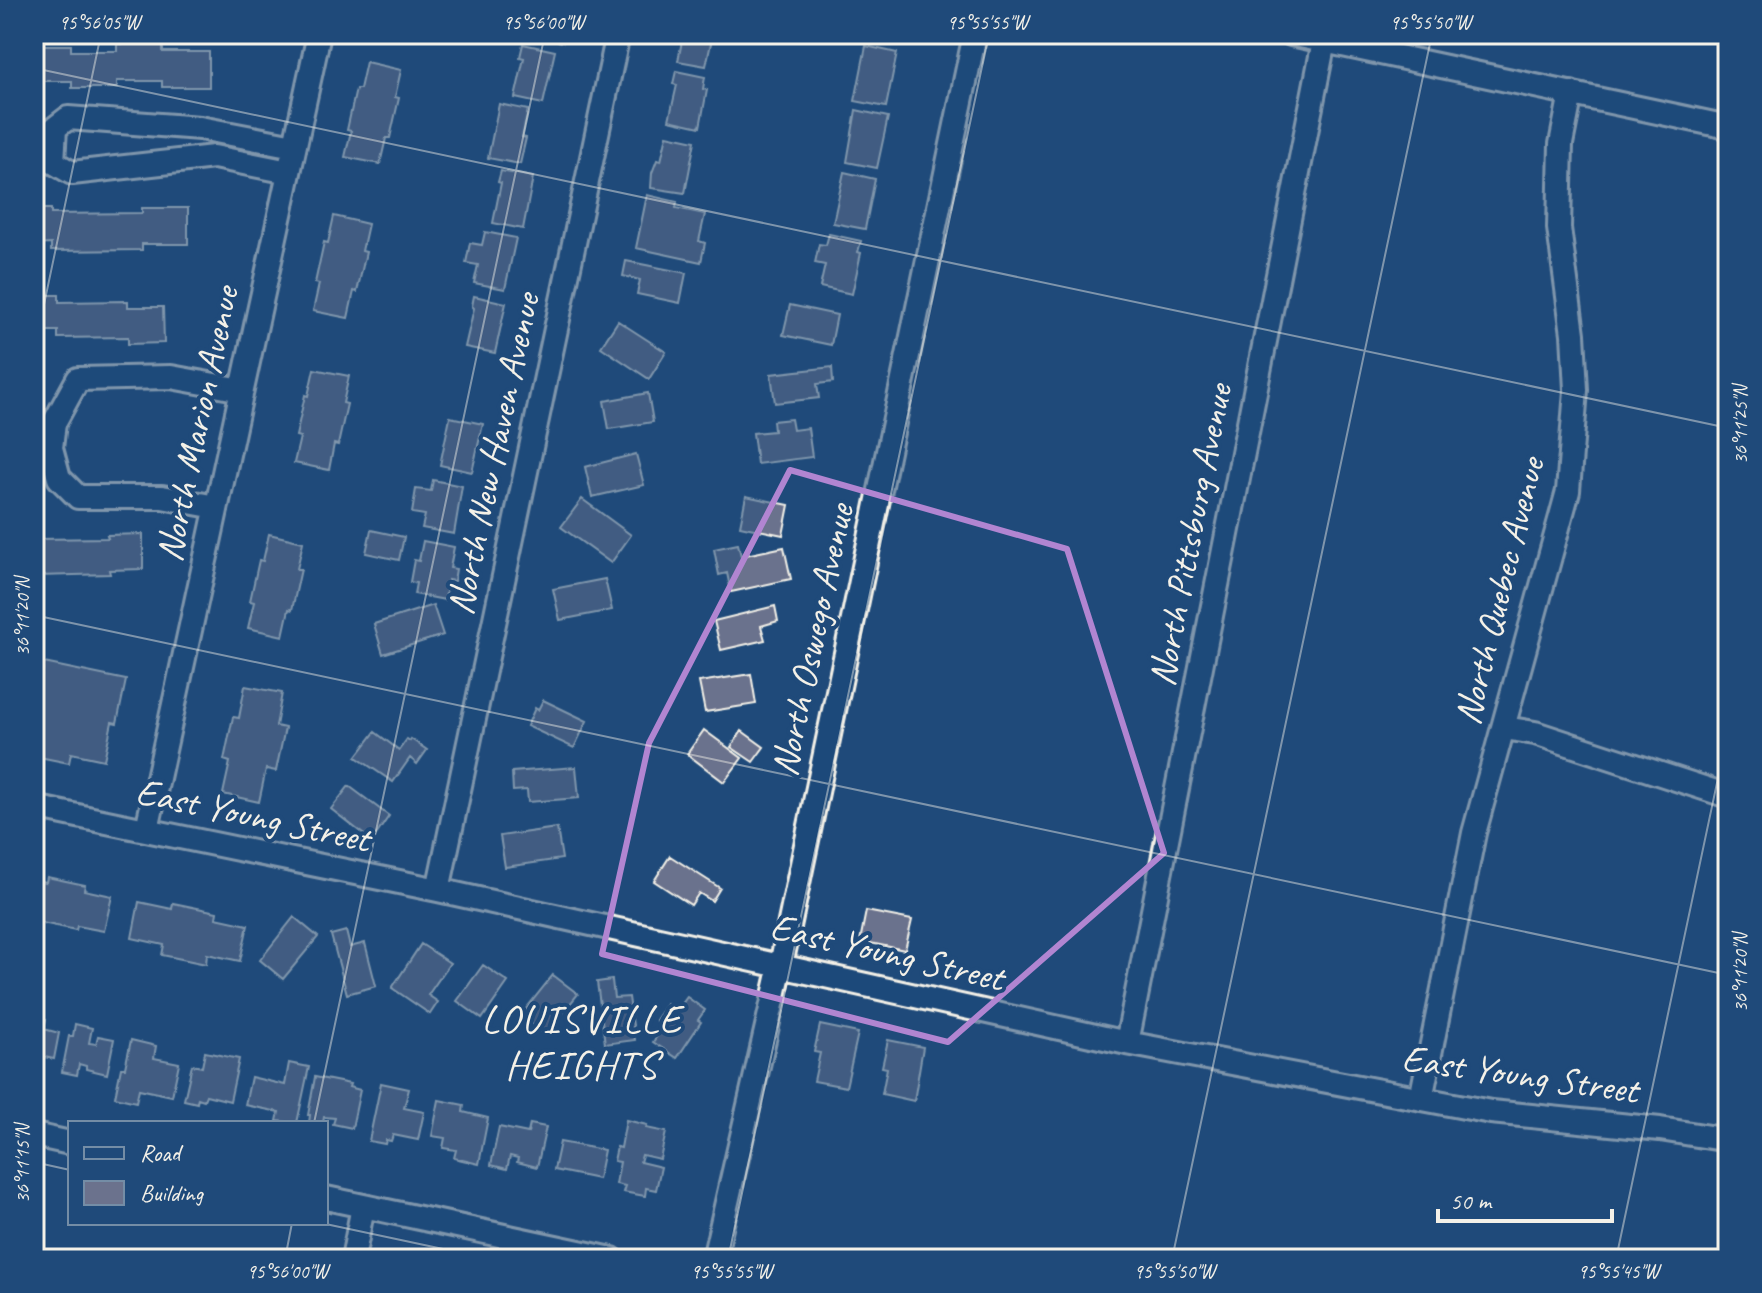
<svg xmlns="http://www.w3.org/2000/svg" width="1762" height="1293" viewBox="0 0 1762 1293" font-family="Caveat,sans-serif">
<style>
.building{fill:#6b728d;stroke:#f4f1e8;stroke-width:2}
.lines{fill:none;stroke-linecap:round;stroke-linejoin:round}
.street-casing{stroke:#f4f1e8;stroke-width:28}
.street{stroke:#1f4a7a;stroke-width:22}
.marked{fill:none;stroke:#b185d1;stroke-width:6;stroke-linejoin:round}
.ticks{fill:none;stroke:#f4f1e8;stroke-width:2;stroke-opacity:0.45}
.labels{text-anchor:middle;dominant-baseline:central;stroke-width:8;stroke-linejoin:round;paint-order:stroke}
.street-label{font-size:38px;fill:#f4f1e8;stroke:#1f4a7a}
.neighbourhood-label{font-size:40px;letter-spacing:2px;fill:#f4f1e8;stroke:#1f4a7a}
.neatline{fill:none;stroke:#f4f1e8;stroke-width:3}
.ticks-label{font-size:20px;text-anchor:middle;fill:#f4f1e8}
</style>
<rect width="100%" height="100%" fill="#1f4a7a"/>
<filter id="ink" filterUnits="userSpaceOnUse"><feTurbulence type="fractalNoise" baseFrequency=".0125" numOctaves="2"/><feDisplacementMap in="SourceGraphic" scale="16" xChannelSelector="R" yChannelSelector="G"/><feConvolveMatrix kernelMatrix="1 2 1 2 8 2 1 2 1" color-interpolation-filters="sRGB"/></filter>
<g filter="url(#ink)">
<path class="building" d="M533 34H565L563 42 533 36Z
M678 34H713L706 66 678 61 683 36Z
M117 44H163V52H209V87H162V81H117V88H72V81H34V45H71V51H117Z
M523 44 555 51 543 104 515 98 524 58 520 57Z
M866 46 897 53 886 107 855 101Z
M366 62 401 70 395 97 399 98 390 138H386L380 164 345 157 351 131 347 130 356 89H360Z
M676 71 705 77 703 89 707 90 700 127 669 120 677 85 673 84Z
M499 104 528 110 522 137 526 138 520 164 488 158Z
M856 110 888 117 877 168 847 162Z
M667 135 695 141 685 193 651 188 652 173 657 160 661 161Z
M501 171 533 177 523 229 493 223 501 183 498 182Z
M844 172 875 179 865 229 833 223Z
M647 195 677 202 676 208 705 214 699 241 705 243 701 262 636 248Z
M142 208H188V244H142V250L51 251V244L34 245V209H51V214L142 213Z
M334 216 368 224 362 251 366 252 357 292 354 291 348 318 313 311 319 284 315 283 324 242 328 243Z
M485 232 516 238 505 289 474 283 478 265 466 263 470 243 482 245Z
M829 234 861 241 858 252 861 253 852 294 820 287 825 265 815 263 819 244 826 245Z
M626 261 686 273 680 303 637 294 640 280 623 276Z
M34 295H59V302L128 301V307H163L164 343 128 344V337L58 338V331H34Z
M474 296 506 303 495 353 465 347 474 308 472 306Z
M790 305 837 315 831 345 783 335Z
M618 321 666 352 649 379 601 347Z
M832 367 833 382 817 384 819 398 775 403 771 374Z
M314 369 349 376 343 403 347 404 338 445 334 444 329 470 294 463 300 437 296 436 305 395 308 396Z
M648 393 653 422 609 429 604 401Z
M450 417 483 424 472 472 440 465Z
M791 419 793 430 808 428 812 457 757 464 753 433 774 431 773 421Z
M636 454 644 485 592 497 585 467Z
M433 480 462 486 454 534 422 528 425 515 412 513 416 489 431 491Z
M746 496 789 505 783 535 740 526Z
M582 499 631 535 611 563 561 527Z
M371 530 404 537 399 560 366 553Z
M143 534V569L109 570 110 574 38 576V571H34V536L37 535 38 539 108 538 107 535Z
M269 534 303 542 297 569H301L292 610 289 609 283 636 248 628 254 602 250 601 259 560 263 561Z
M423 541 454 547 450 568 456 569 454 581 448 580 445 600 414 594 416 583 410 582 414 560 419 561Z
M738 544 741 556 784 547 791 579 731 592 727 573 719 575 714 549Z
M605 579 612 610 560 620 553 589Z
M433 605 443 635 383 654 374 624Z
M775 606 778 621 761 626 765 640 721 650 714 621Z
M44 663 126 680 117 723 112 722 104 760 71 753 69 763 34 756V724L37 707 35 706Z
M751 674 756 704 705 712 699 682Z
M245 686 282 693 276 726 285 728 276 771 266 769 259 802 223 794 230 762 224 760 233 717 239 718Z
M543 700 587 721 574 748 527 726 535 708 538 710Z
M704 730 742 758 724 782 687 754Z
M742 731 764 747 753 762 731 747Z
M375 732 399 750 407 739 410 741 411 739 427 750 417 764 410 758 393 782 356 757Z
M576 767 579 798 528 802 527 790 513 791 512 772Z
M349 786 389 816 372 841 331 809Z
M557 828 562 859 505 867 500 836Z
M670 856 720 888 712 901 699 893 691 905 654 881Z
M47 877 85 885 84 890 112 896 104 931 77 926 76 930 37 922 38 918 34 917V880L46 882Z
M139 902 172 909 173 903 217 912 216 918 248 925 240 961 207 954 206 964 162 955 164 945 132 938Z
M866 911 912 920 905 950 860 941Z
M294 917 318 937 283 979 260 960Z
M346 931 350 947 365 943 376 986 347 994 331 935Z
M421 944 450 963 428 995 438 1002 430 1014 392 988Z
M483 965 508 982 482 1019 457 1001Z
M553 975 578 994 545 1035 521 1015Z
M612 980 614 998 629 997 635 1040 605 1044 597 982Z
M687 997 705 1010 698 1020 701 1022 677 1058 653 1042 664 1026 656 1020 667 1004 674 1008 676 1006 679 1008Z
M34 1017 46 1019 44 1029 59 1033 54 1059 34 1055Z
M75 1024 92 1028 89 1043 96 1044 98 1036 114 1039 107 1074 86 1069V1066L79 1064 77 1075 62 1072 69 1036H73Z
M820 1025 858 1033 846 1087 814 1081 820 1053 814 1052Z
M131 1040 156 1046 154 1058 179 1063 172 1096 139 1089 136 1102 115 1097 121 1068H125Z
M888 1040 923 1047 914 1101 882 1094 887 1068 882 1067Z
M205 1052 239 1059 230 1101 206 1095 204 1100 198 1098 197 1103 184 1100 192 1065 202 1067Z
M289 1063 309 1067 297 1123 277 1121 279 1112 245 1105 251 1077 285 1085Z
M315 1077 350 1084 349 1087 360 1090 352 1128 333 1124 335 1118 324 1117 323 1123H309L310 1115H308Z
M381 1083 409 1089 404 1108 424 1112 418 1140 393 1135 391 1141 386 1140 385 1144 369 1141Z
M439 1100 464 1105 463 1112 488 1118 479 1164 454 1158 456 1150 443 1148 445 1138 432 1136Z
M626 1120 647 1125 646 1128 666 1132 660 1159 642 1155 640 1162 661 1167 656 1190 646 1188 645 1196 623 1192 625 1186 616 1184 620 1162 614 1161 617 1147 621 1148Z
M530 1124 546 1127 537 1167 517 1162 518 1158 510 1156 507 1169 491 1165 499 1127 528 1133Z
M560 1142 604 1150 598 1179 554 1170Z"/>
<g class="lines">
<defs>
<path id="street" d="M1291 34 1728 127
M289 172 214 157 72 173 53 162 55 128 68 118 200 128 294 146
M216 507 162 497H78L59 478 51 448 54 423 78 379 171 377 242 390
M1504 728 1535 733 1728 796
M34 807 438 890 1127 1043 1491 1112 1660 1129 1728 1140
M147 829 319 34
M438 890 618 34
M1127 1043 1324 41
M1421 1099 1474 833 1568 491 1576 390 1573 334 1559 228 1561 144 1571 93
M34 1135 70 1143
M326 1198 612 1259
M353 1259 363 1206
M714 1259 781 965 975 34"/>
</defs>
<use href="#street" class="street-casing"/>
<use href="#street" class="street"/>
</g>
</g>
<path d="M0 0H1762V1293H0ZM790 470 1067 549 1164 853 948 1042 602 954 649 743Z" fill="#1f4a7a" fill-opacity=".55" fill-rule="evenodd"/>
<path class="marked" d="M790 470 1067 549 1164 853 948 1042 602 954 649 743Z"/>
<path class="ticks" d="M34 68 1728 428M34 352 101 34M34 615 1728 975M314 1123 545 34M34 1162 70 1170M321 1223 490 1259M285 1259 292 1223M728 1259 989 34M1172 1259 1432 34M1616 1259 1728 731"/>
<g class="labels">
<g class="street-label">
<text transform="translate(197 424) rotate(-78)">North Marion Avenue</text>
<text transform="translate(493 454) rotate(-78)">North New Haven Avenue</text>
<text transform="translate(1190 535) rotate(-79)">North Pittsburg Avenue</text>
<text transform="translate(1499 591) rotate(-76)">North Quebec Avenue</text>
<text transform="translate(812 640) rotate(-78)">North Oswego Avenue</text>
<text transform="translate(253 815) rotate(12)">East Young Street</text>
<text transform="translate(887 952) rotate(13)">East Young Street</text>
<text transform="translate(1520 1074) rotate(8)">East Young Street</text>
</g>
<g class="neighbourhood-label">
<text x="582" y="1019">LOUISVILLE<tspan x="582" dy="46">HEIGHTS</tspan></text>
</g>
</g>
<rect width="1762" height="1293" fill="none" stroke="#1f4a7a" stroke-width="88"/>
<rect x="68" y="1121" width="260" height="104" fill="#1f4a7a" stroke="#748da6" stroke-width="2"/>
<rect x="84" y="1147" width="40" height="12" fill="#1f4a7a" stroke="#748da6" stroke-width="2"/>
<text x="140" y="1161" font-size="24" fill="#f4f1e8">Road</text>
<rect x="84" y="1181" width="40" height="24" fill="#6b728d" stroke="#748da6" stroke-width="2"/>
<text x="140" y="1201" font-size="24" fill="#f4f1e8">Building</text>
<path d="M1438 1209v12h174v-12" fill="none" stroke="#f4f1e8" stroke-width="4"/>
<text x="1450" y="1209" font-size="24" fill="#f4f1e8" stroke="#1f4a7a" stroke-width="6" paint-order="stroke">50 m</text>
<rect x="44" y="44" width="1674" height="1205" class="neatline"/>
<g class="ticks-label">
<text x="99" y="29">95°56'05"W</text>
<text x="543" y="29">95°56'00"W</text>
<text x="987" y="29">95°55'55"W</text>
<text x="1430" y="29">95°55'50"W</text>
<text transform="translate(1740 425) rotate(-90)" y="7">36°11'25"N</text>
<text transform="translate(22 617) rotate(-90)" y="7">36°11'20"N</text>
<text transform="translate(1740 973) rotate(-90)" y="7">36°11'20"N</text>
<text transform="translate(22 1164) rotate(-90)" y="7">36°11'15"N</text>
<text x="287" y="1278">95°56'00"W</text>
<text x="731" y="1278">95°55'55"W</text>
<text x="1174" y="1278">95°55'50"W</text>
<text x="1618" y="1278">95°55'45"W</text>
</g>
</svg>
